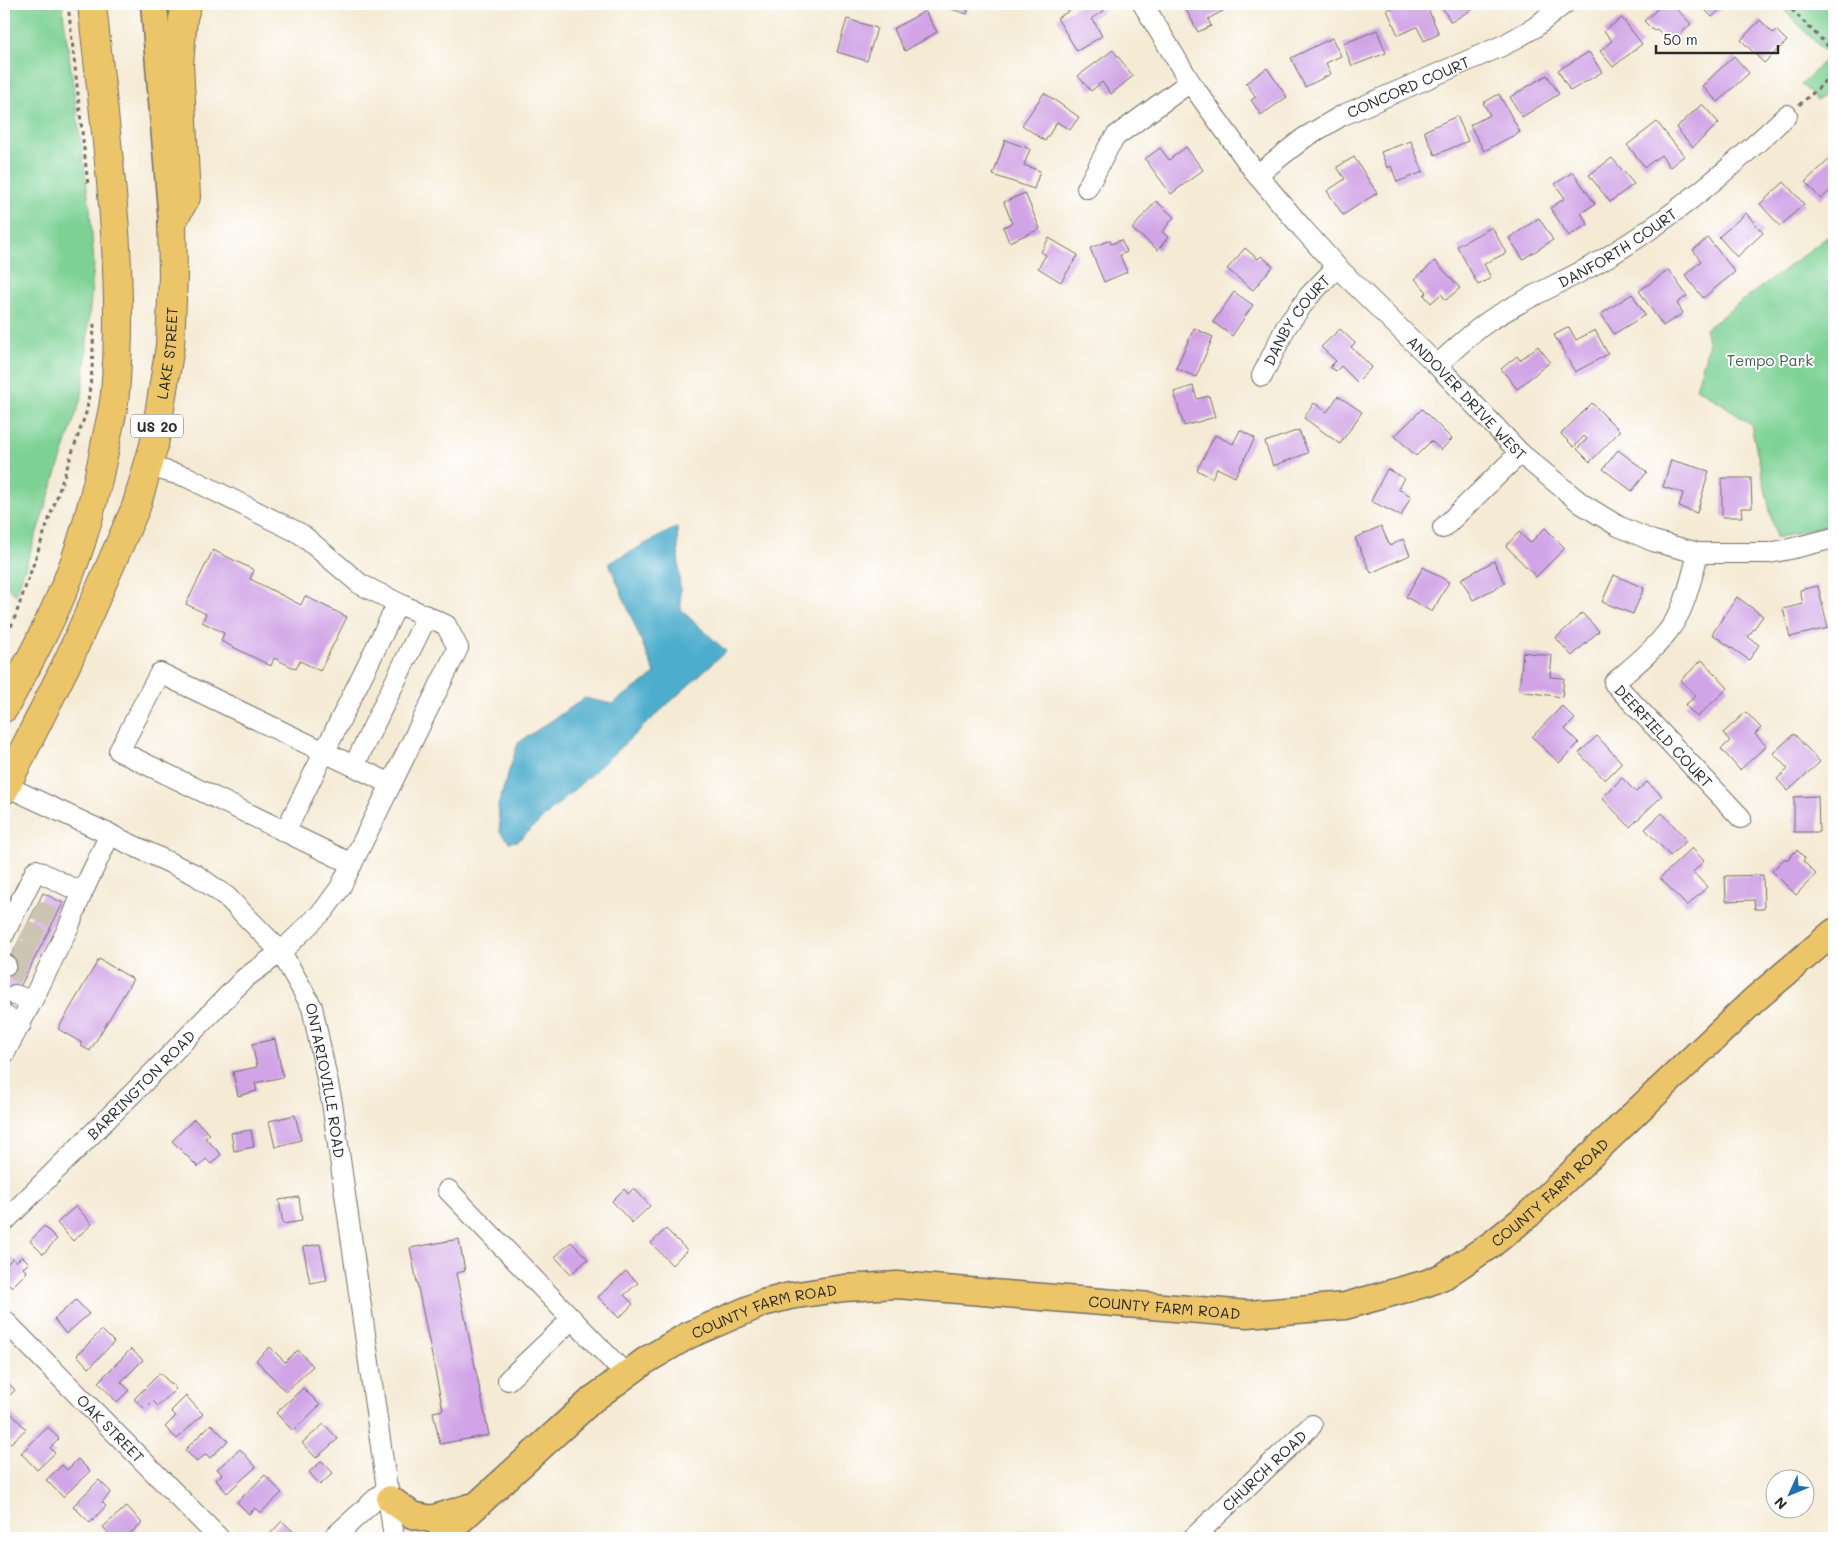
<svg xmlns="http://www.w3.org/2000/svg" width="1838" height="1542" viewBox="0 0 1838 1542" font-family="Mali,sans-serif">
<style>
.green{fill:#7dd194;stroke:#547e60}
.water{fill:#4dadcc;stroke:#3c6c7c}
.building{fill:#d0a4e6}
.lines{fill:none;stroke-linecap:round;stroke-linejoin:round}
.minor-tunnel{stroke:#cdc4b2;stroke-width:20;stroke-dasharray:20 10;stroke-linecap:butt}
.minor-casing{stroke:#726e66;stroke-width:22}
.major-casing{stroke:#726e66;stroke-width:29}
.highway-casing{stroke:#726e66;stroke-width:30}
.path{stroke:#726e66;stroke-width:3;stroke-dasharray:4 4;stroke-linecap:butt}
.minor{stroke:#fff;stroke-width:20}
.major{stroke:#edc569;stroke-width:26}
.highway{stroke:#edc569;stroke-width:28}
.labels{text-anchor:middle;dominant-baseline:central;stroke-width:4;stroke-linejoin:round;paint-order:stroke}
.shield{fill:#fff;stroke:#6b6b6b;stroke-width:1}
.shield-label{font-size:14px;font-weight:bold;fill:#2b2b2b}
.street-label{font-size:15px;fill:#2b2b2b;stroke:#fff}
.park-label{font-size:15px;fill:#445d4a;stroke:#fff}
</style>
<rect width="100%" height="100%" fill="#fff"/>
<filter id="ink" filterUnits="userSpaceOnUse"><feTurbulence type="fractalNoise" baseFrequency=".02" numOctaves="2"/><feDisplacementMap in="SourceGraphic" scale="10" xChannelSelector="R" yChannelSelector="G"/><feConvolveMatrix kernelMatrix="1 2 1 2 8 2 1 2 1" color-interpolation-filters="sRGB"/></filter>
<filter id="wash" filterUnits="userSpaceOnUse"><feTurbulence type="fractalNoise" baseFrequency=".0096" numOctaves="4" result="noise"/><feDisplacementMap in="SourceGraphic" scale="20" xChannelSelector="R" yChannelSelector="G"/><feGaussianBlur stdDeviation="1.12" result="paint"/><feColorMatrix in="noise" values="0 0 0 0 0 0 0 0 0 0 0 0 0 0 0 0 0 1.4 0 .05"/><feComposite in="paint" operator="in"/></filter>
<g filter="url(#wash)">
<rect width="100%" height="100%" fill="#f5ead4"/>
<path class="green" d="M4 4H62L90 209 94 264 82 396 16 595 4 585Z
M1778 4H1823L1834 26V87L1817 101 1810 92 1801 85 1829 56Z
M1834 232V524L1776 538 1751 425 1721 403 1696 388 1709 344 1705 329Z"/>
<path class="water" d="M677 527 681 610 726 651 518 841 509 842 500 832 498 805 518 743 585 698 612 704 655 674 609 563Z"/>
<g id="blocks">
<path class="building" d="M935 4H969L967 14Z
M1081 4H1099L1104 11 1092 18 1102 36 1077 51 1057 18Z
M1183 4H1228L1230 7 1208 19 1211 26 1198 32Z
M1401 4H1426L1439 34 1424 41 1417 27 1398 35 1387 10Z
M1440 4H1477L1478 6 1451 22Z
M1663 4H1672L1691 24 1670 43 1657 29 1654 31 1644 21Z
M1699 4H1726L1712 17Z
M925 11 937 32 905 51 893 29Z
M1622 18 1642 44 1613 67 1600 51 1612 41 1604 31Z
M847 19 877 28 867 61 837 52Z
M1760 20 1773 33 1776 30 1787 41 1764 63 1741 40Z
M1377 30 1386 53 1352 66 1343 44Z
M1332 38 1341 56 1326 63 1331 74 1305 87 1291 58Z
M1113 50 1133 76 1111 94 1102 82 1091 91 1078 76Z
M1589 52 1602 72 1570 91 1558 70Z
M1734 56 1749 73 1718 102 1702 86Z
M1267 68 1287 97 1261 115 1251 100 1256 97 1246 83Z
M1547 75 1559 94 1522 117 1510 97Z
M1044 93 1079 117 1070 130 1057 122 1045 141 1022 125Z
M1499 94 1520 132 1484 151 1470 125 1490 115 1483 103Z
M1702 104 1719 123 1693 147 1676 128Z
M1457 116 1468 141 1435 155 1424 131Z
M1657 122 1684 156 1670 167 1661 155 1645 167 1627 145Z
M1005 140 1030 149 1024 165 1040 171 1034 189 993 175Z
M1411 141 1423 172 1397 182 1391 166 1387 168 1381 152Z
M1186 147 1203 170 1171 194 1145 159 1160 148 1169 160Z
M1833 156 1834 158V187L1821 199 1805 182Z
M1354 157 1377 193 1343 215 1327 191 1345 179 1337 167Z
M1612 158 1634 184 1610 202 1589 175Z
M1573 172 1595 204 1581 213 1588 224 1569 236 1550 208 1565 198 1555 184Z
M1784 182 1804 204 1780 226 1760 204Z
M1025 193 1040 229 1009 242 1003 227 1012 223 1004 202Z
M1156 201 1174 217 1162 232 1168 237 1158 250 1132 229Z
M1746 213 1763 233 1737 257 1719 237Z
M1539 218 1553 240 1523 259 1509 238Z
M1492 227 1506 253 1484 264 1491 278 1478 285 1457 246Z
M1049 238 1078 255 1061 282 1038 268 1046 255 1041 252Z
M1708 238 1735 272 1703 298 1685 275 1701 261 1693 250Z
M1110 240 1111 244 1121 240 1127 252 1120 255 1127 272 1104 282 1090 248Z
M1245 248 1258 259 1261 256 1273 266 1253 290 1227 269Z
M1435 261 1460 288 1446 300 1441 294 1431 303 1424 295 1427 292 1415 279Z
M1669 270 1687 296 1677 303 1683 313 1663 326 1639 291Z
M1234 292 1253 305 1232 336 1213 322Z
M1632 294 1645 315 1614 334 1601 314Z
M1569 327 1576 340 1595 330 1608 354 1575 372 1554 335Z
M1194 328 1213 337 1196 377 1176 368Z
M1340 329 1355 343 1351 347 1372 367 1357 382 1341 366 1336 371 1330 367 1336 361 1321 347Z
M1538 346 1550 362 1517 389 1501 369 1517 356 1520 360Z
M1193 386 1197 399 1209 396 1215 417 1184 426 1174 392Z
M1338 396 1362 412 1340 444 1304 418 1314 403 1327 412Z
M1592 403 1620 431 1590 462 1577 449 1587 439 1584 436 1574 447 1561 434Z
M1422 409 1452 439 1441 450 1431 441 1416 456 1395 436Z
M1240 430 1255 438 1235 477 1217 468 1212 478 1197 470 1215 435 1233 444Z
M1299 430 1308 453 1273 466 1265 442Z
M1618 450 1647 472 1632 491 1603 469Z
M1671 460 1709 471 1697 513 1679 507 1683 493 1663 487Z
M1387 469 1404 478 1398 489 1411 496 1401 516 1371 501Z
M1722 478H1751L1752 508H1741L1742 517H1722Z
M1381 526 1390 546 1403 539 1410 555 1371 573 1355 538Z
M1545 528 1565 548 1536 577 1506 546 1519 532 1530 543Z
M213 550 254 570 250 579 301 605 305 596 347 617 320 671 300 661 296 669 274 658 271 666 221 641 224 633 202 622 206 614 186 604Z
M1494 561 1505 583 1473 600 1461 579Z
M1423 567 1449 582 1432 612 1406 597Z
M1614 575 1644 588 1633 614 1602 602Z
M1818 586 1828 628 1790 637 1783 609 1803 604 1800 590Z
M1737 597 1763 616 1748 637 1759 645 1749 660 1712 634Z
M1582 613 1599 631 1572 656 1556 638Z
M1523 652 1552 656 1550 677 1564 678 1562 697 1519 691Z
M1702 660 1728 688 1697 717 1685 705 1696 696 1681 680Z
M1562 706 1575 719 1565 729 1579 743 1559 763 1532 737Z
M1746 712 1761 728 1755 734 1766 746 1740 770 1721 749 1730 741 1723 733Z
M1794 734 1820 762 1788 791 1777 779 1788 769 1773 753Z
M1597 736 1622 763 1605 780 1579 753Z
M1622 778 1636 792 1647 782 1662 796 1630 827 1602 798Z
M1818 796 1819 832H1794V797Z
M1662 813 1687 840 1670 856 1645 829Z
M1692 848 1704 861 1693 872 1707 887 1687 906 1660 878Z
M1797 850 1805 858 1803 861 1816 874 1796 895 1772 871 1785 858 1787 860Z
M1763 875 1764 909H1755L1754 900 1726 901 1725 876Z
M43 893 63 903 4 1018V970Z
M99 959 133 979 90 1051 81 1046 82 1043 58 1029Z
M275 1039 283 1077 255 1083 257 1091 238 1096 233 1072 257 1067 252 1044Z
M295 1115 301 1140 275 1147 269 1121Z
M194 1119 210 1134 205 1138 221 1154 211 1164 206 1159 198 1167 172 1141Z
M251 1130 254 1147 234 1151 231 1133Z
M634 1188 650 1206 632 1223 612 1201 624 1189 628 1194Z
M299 1197 302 1221 283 1224 279 1200Z
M76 1206 92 1224 73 1241 57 1223Z
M44 1226 57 1239 43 1254 30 1241Z
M666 1229 687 1250 672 1265 651 1243Z
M459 1239 465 1271 456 1273 489 1435 440 1444 433 1412 443 1410 410 1248Z
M571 1242 588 1259 571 1274 555 1257Z
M320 1244 327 1280 310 1283 303 1247Z
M22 1256 29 1263 23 1268 27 1272 12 1287 4 1279V1267L13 1258 16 1262Z
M626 1271 638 1283 624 1295 633 1304 619 1318 598 1297Z
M76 1300 89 1314 66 1334 54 1319Z
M102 1330 114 1342 89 1368 77 1355Z
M270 1347 285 1362 298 1350 313 1366 286 1392 256 1360Z
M131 1349 143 1360 121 1382 129 1390 117 1402 98 1382Z
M160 1373 176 1389 158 1406 153 1401 145 1409 134 1399Z
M4 1378 15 1390 4 1401Z
M303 1388 320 1405 293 1431 276 1413Z
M186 1396 203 1414 177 1439 165 1427 176 1416 171 1411Z
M10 1412 26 1429 11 1443 4 1436V1418Z
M211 1424 228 1441 210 1458 206 1454 197 1462 185 1450Z
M324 1424 338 1439 316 1458 302 1443Z
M48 1427 59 1439 50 1448 55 1453 37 1470 21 1453Z
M240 1449 256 1467 227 1493 216 1480 222 1474 217 1469Z
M78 1459 90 1471 63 1497 46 1480 62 1465 67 1470Z
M322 1461 333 1473 320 1485 309 1472Z
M265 1475 282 1493 260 1513 255 1508 249 1514 237 1502Z
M99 1480 111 1492 102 1502 106 1506 90 1523 73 1506Z
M127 1506 142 1523 125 1538H113L103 1527Z
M282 1521 298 1536 296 1538H266Z"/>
</g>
</g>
<g filter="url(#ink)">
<use href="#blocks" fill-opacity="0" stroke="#726e66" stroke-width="1"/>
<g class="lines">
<path class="minor-tunnel" d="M35 909 55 919
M24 929 44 940
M15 948 35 957
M6 965 26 975"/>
<defs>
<g id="minor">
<path id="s1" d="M1143 4 1190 82 1257 175 1303 229 1337 267 1437 365 1520 453 1582 504 1618 526 1653 541 1698 553H1769L1790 549 1834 538"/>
<path id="s2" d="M1257 175 1304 138 1341 116 1504 45 1534 28 1564 4"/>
<path d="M1087 188 1109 146 1116 136 1190 82"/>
<path id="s3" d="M1437 365C1454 350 1470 334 1489 321 1527 296 1570 280 1609 256 1675 216 1731 168 1787 115"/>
<path id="s4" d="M1262 376 1286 327 1309 296 1337 267"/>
<path d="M1443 528 1520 453"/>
<path id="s5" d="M1698 553C1694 569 1690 586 1684 602 1672 637 1640 660 1614 683L1741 818"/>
<path d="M354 766 427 616"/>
<path id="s6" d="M4 785 196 875 227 897 281 952 312 1007 332 1103 394 1538"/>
<path d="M285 832 398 603"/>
<path d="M352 864 119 751 160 673 391 784"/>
<path d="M4 934 36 870 82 893"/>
<path d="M4 965H6"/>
<path d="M15 995 32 1001 69 926 82 893 110 834"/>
<path d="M5 1016 21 1024"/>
<path d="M4 1054 32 1001"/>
<path d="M448 1190 626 1375"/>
<path id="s7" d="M4 1222 141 1085 245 978 281 952 324 910 340 888 458 648 446 625 402 605 360 584 301 534 187 477 148 466"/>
<path id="s8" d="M4 1320 219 1538"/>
<path d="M508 1380 572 1319"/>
<path d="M333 1538 388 1488"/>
<path id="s9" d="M1193 1538 1312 1425"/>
</g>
<g id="major">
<path d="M154 4 172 222"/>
<path d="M390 1499 412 1515 431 1519 470 1507"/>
<path id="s10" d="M441 1538 593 1399 645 1361 687 1336 763 1303 790 1296 844 1288 897 1285 1248 1314 1345 1306 1427 1283 1444 1276 1492 1244 1528 1215 1754 1000 1834 932"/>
</g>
<g id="highway">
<path d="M4 708C27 666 50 624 68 579 86 535 97 488 106 441 109 425 114 409 115 393 126 263 105 133 92 4"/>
<path id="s11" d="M4 790 68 661 136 507 154 445 170 346 173 276 172 222 186 197 179 64 183 18 187 4"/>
</g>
</defs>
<use href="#minor" class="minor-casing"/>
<use href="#major" class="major-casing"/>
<use href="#highway" class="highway-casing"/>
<path class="path" d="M68 4 88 185
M1786 4 1827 45 1833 55
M1825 82 1834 76
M1799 105C1817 89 1832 81 1833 55
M4 641 14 620 87 410 92 370 94 323"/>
<use href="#minor" class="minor"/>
<use href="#major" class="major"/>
<use href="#highway" class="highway"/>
</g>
</g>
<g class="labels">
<rect class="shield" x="131" y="414.5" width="52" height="23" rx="4"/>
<g class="shield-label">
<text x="157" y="426">US 20</text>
</g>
<g class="street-label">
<text stroke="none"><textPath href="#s2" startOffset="176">CONCORD COURT</textPath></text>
<text stroke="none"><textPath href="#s3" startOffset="216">DANFORTH COURT</textPath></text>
<text stroke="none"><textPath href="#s4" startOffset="66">DANBY COURT</textPath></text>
<text stroke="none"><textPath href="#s11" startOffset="470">LAKE STREET</textPath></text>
<text stroke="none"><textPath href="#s1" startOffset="512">ANDOVER DRIVE WEST</textPath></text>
<text stroke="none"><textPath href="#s5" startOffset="232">DEERFIELD COURT</textPath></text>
<text stroke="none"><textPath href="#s6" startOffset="465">ONTARIOVILLE ROAD</textPath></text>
<text stroke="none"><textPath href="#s7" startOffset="194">BARRINGTON ROAD</textPath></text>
<text stroke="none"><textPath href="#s10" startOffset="1226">COUNTY FARM ROAD</textPath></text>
<text stroke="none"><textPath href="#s10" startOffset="806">COUNTY FARM ROAD</textPath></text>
<text stroke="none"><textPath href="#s10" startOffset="401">COUNTY FARM ROAD</textPath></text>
<text stroke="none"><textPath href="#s8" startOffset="152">OAK STREET</textPath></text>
<text stroke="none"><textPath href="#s9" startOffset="98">CHURCH ROAD</textPath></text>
</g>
<g class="park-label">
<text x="1770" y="360">Tempo Park</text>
</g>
</g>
<rect width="1838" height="1542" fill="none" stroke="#fff" stroke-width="20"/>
<g transform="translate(1790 1494) rotate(226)"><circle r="24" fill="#ffffff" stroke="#aaaaaa"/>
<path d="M0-4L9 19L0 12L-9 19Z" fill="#1f6fb2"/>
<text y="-8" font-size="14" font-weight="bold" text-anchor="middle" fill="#2b2b2b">N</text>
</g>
<path d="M1656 45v8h122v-8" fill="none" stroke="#2b2b2b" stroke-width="2.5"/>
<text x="1663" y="45" font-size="15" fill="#2b2b2b" stroke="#ffffff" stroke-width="4" paint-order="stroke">50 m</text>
</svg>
